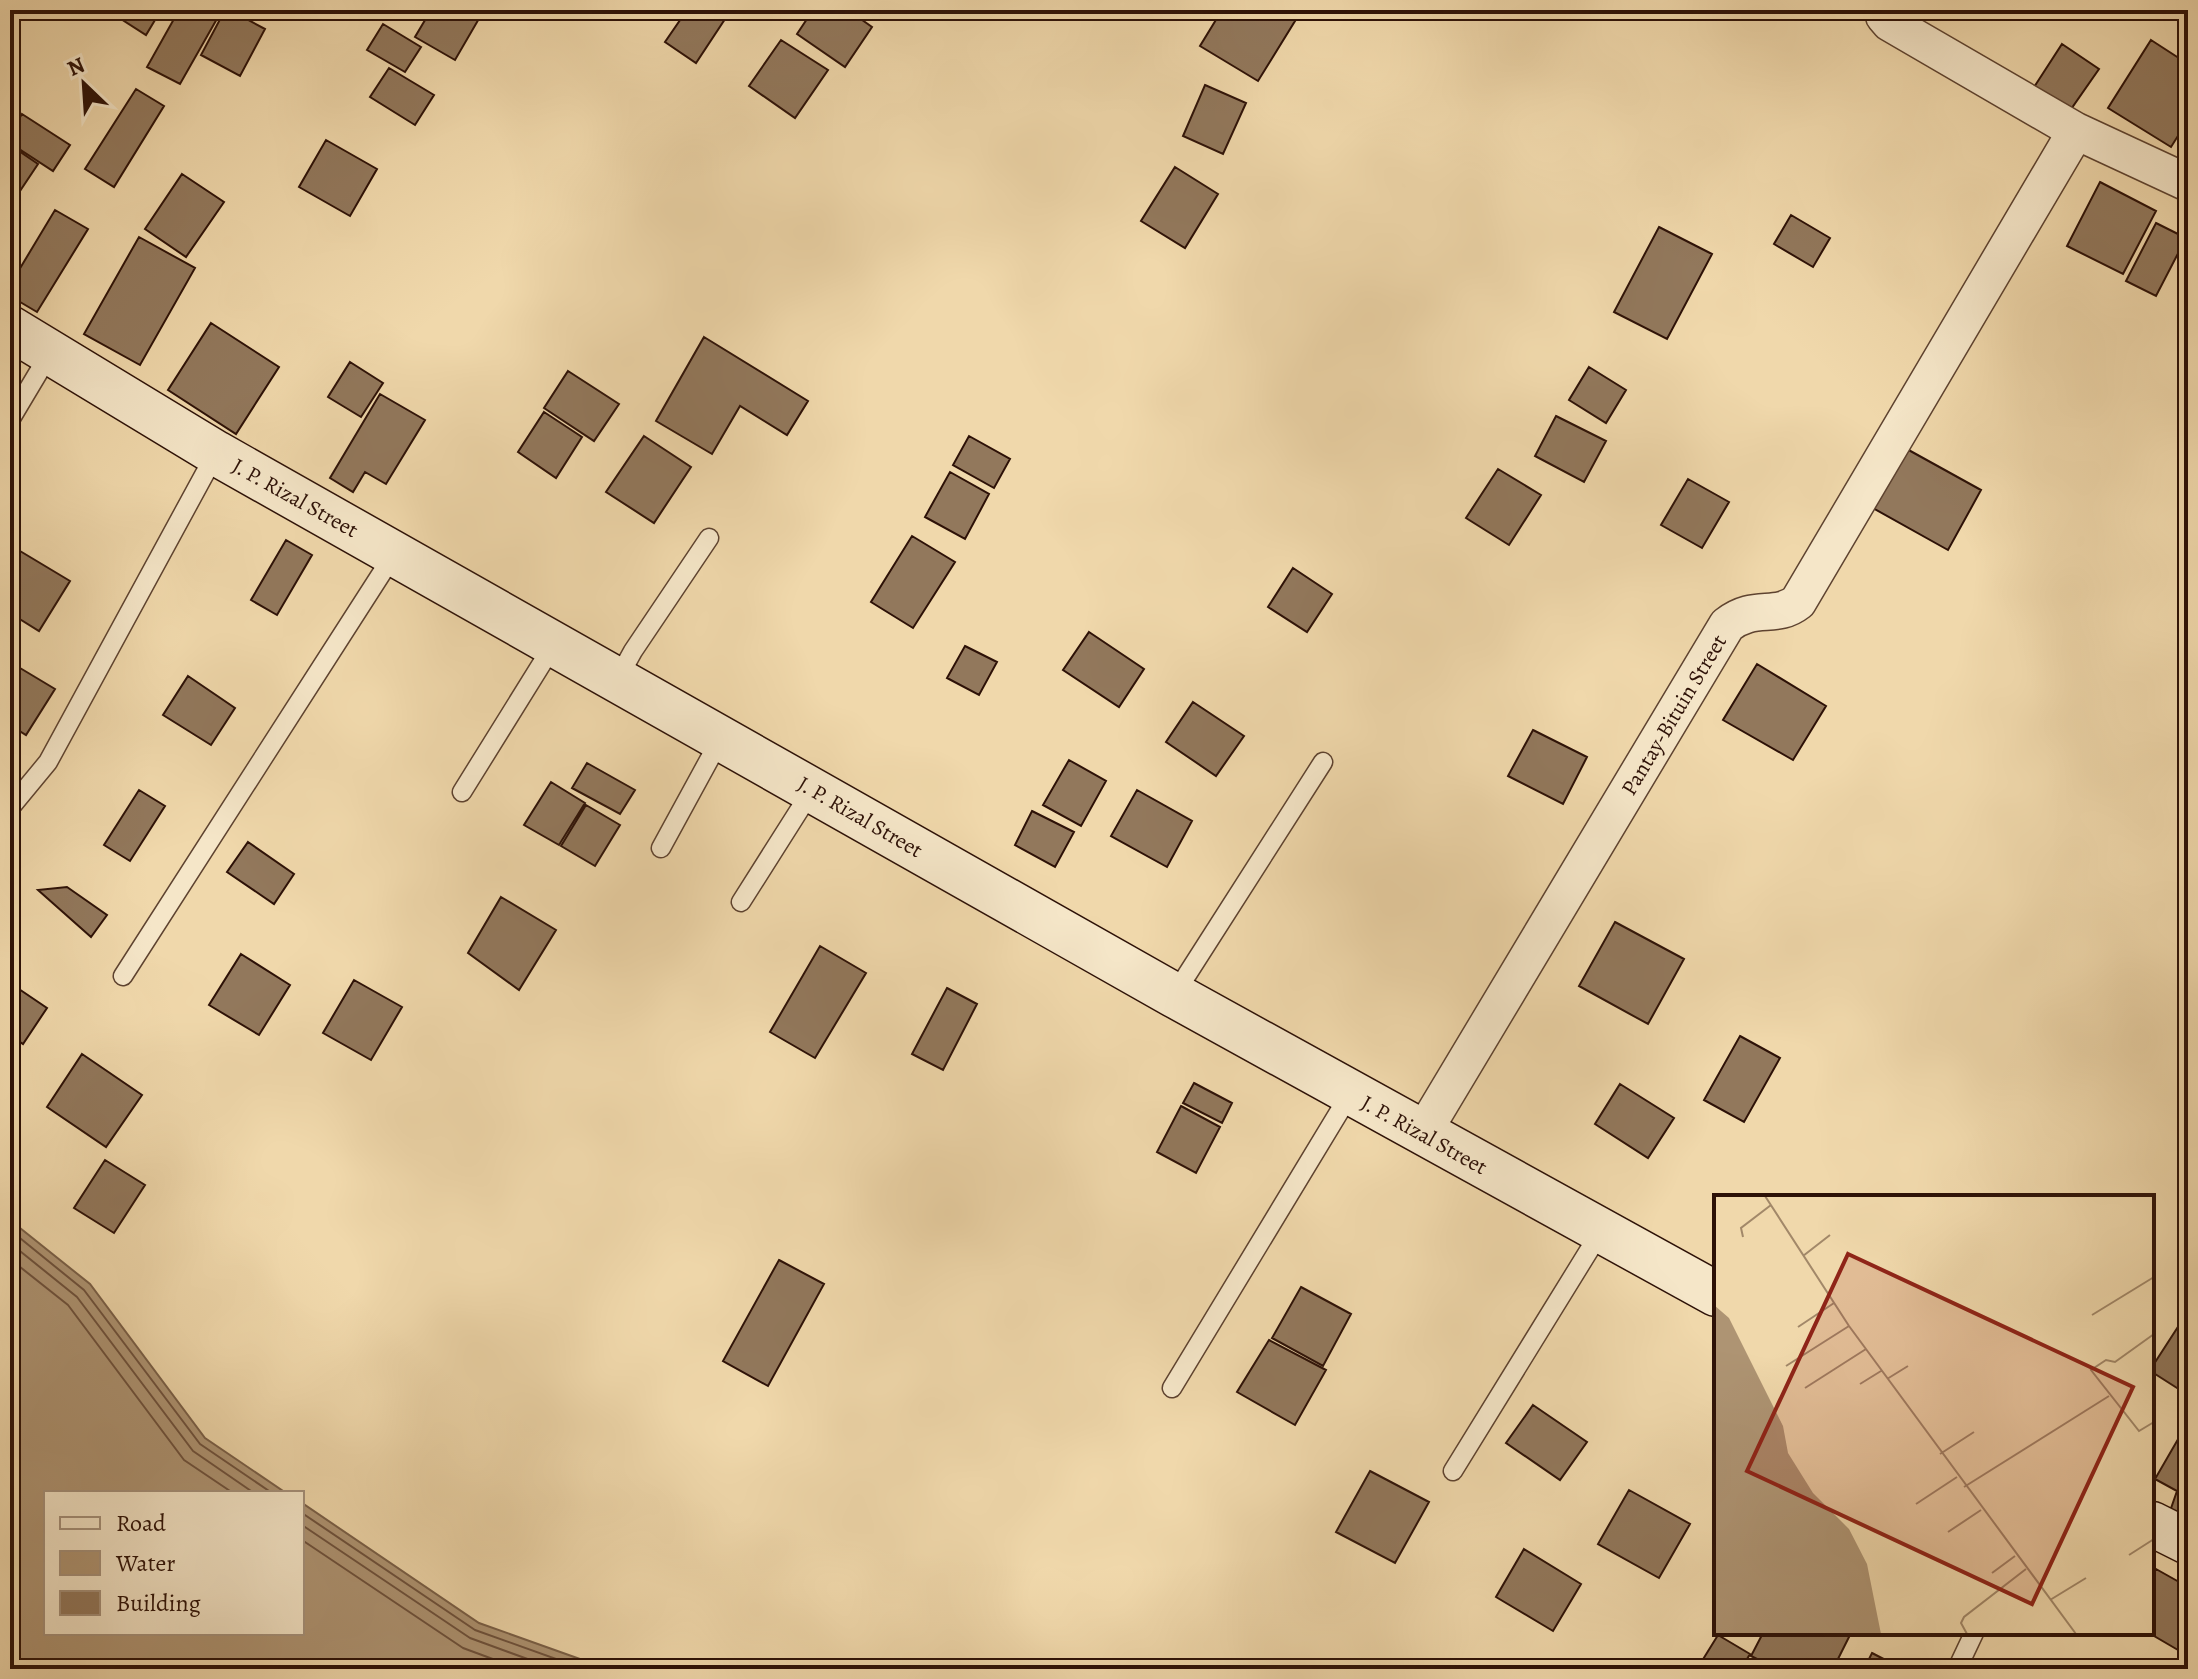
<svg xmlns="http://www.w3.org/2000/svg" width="2198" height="1679" viewBox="0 0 2198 1679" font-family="Alegreya,serif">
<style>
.water{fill:#ae9473;stroke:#7a6048;stroke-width:2}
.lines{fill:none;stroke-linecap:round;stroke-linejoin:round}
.shore{stroke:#6e523d;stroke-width:2}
.building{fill:#92785c;stroke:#2d1107;stroke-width:2}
.lane-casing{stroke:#5e4330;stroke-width:21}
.street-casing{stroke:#5e4330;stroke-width:39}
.secondary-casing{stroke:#2d1107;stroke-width:47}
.lane{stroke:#f5e6c8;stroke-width:18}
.street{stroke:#f5e6c8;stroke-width:36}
.secondary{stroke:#f5e6c8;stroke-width:44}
.labels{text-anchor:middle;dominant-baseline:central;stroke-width:7;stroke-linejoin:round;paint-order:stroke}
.street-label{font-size:22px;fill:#2d1107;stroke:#f5e6c8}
.inset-road{fill:none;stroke:#a28869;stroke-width:2}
.view{fill:#8f2418;fill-opacity:0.15;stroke:#8f2418;stroke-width:4}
.inset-edge{fill:none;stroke:#2d1107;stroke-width:4}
</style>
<rect width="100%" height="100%" fill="#f0d8ab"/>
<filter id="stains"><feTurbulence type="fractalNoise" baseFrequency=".0025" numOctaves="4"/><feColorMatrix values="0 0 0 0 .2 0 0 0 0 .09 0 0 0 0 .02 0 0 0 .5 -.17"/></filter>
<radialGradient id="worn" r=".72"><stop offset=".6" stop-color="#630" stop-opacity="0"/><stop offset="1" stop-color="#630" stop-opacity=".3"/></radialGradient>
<path class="water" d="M10 1220 90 1284 205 1438 286 1493H46V1633H302V1503L479 1623 608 1669H10Z"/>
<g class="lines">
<path class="shore" d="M10 1230 84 1290 200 1444 272 1493
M10 1243 77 1297 193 1451 254 1493
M10 1259 68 1305 184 1460 233 1493
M302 1513 475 1630 584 1669
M302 1525 470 1638 555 1669
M302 1540 463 1648 520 1669"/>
</g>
<path class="building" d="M107 10H161L146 35Z
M179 10H222L180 84 147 67Z
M225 10H230L265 29 240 76 201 55Z
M431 10H484L455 60 415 37Z
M687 10H731L696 63 665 42Z
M813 10H848L872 27 845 67 797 34Z
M1222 10H1277L1295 21 1258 81 1200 46Z
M383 24 421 47 405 72 367 50Z
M781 40 828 70 795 118 749 86Z
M2151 40 2188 64V120L2171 147 2108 108Z
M2062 44 2099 69 2062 122 2027 98Z
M389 68 434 95 415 125 370 97Z
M1205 85 1246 103 1223 154 1183 136Z
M136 89 164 106 114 187 85 169Z
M22 114 70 145 53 171 10 143V133Z
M326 140 377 169 350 216 299 187Z
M10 145 38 164 14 200 10 198Z
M1175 167 1218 194 1185 248 1141 221Z
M182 174 224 202 186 257 145 229Z
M2100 182 2156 211 2123 274 2067 246Z
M55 210 88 229 37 312 10 296V285Z
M1791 215 1830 238 1813 267 1774 244Z
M2156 223 2186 238 2156 296 2126 281Z
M1659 227 1712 254 1667 339 1614 312Z
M139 237 195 268 140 365 84 334Z
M211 323 279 367 236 434 168 390Z
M704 337 808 401 787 435 740 406 712 454 656 421Z
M350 362 383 383 361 417 328 397Z
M1589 367 1626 390 1606 423 1569 400Z
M568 371 619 404 594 441 544 408Z
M380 394 425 420 386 484 365 472 353 492 330 478Z
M544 412 582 437 556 478 518 452Z
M1556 416 1606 441 1584 482 1535 456Z
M644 436 691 467 654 523 606 492Z
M969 436 1010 459 994 488 953 465Z
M1905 448 1981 490 1948 550 1871 507Z
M1498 469 1541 495 1509 545 1466 518Z
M950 472 989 494 965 539 925 517Z
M1688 479 1729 502 1702 548 1661 525Z
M912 536 955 562 913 628 871 602Z
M286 540 312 555 277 615 251 600Z
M10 545 70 581 39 631 10 613Z
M1293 568 1332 594 1307 632 1268 607Z
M1089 632 1144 669 1119 707 1063 670Z
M965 646 997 662 979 695 947 678Z
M10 662 55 689 26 735 10 725Z
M1757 664 1826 706 1793 760 1723 720Z
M188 676 235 708 211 745 163 715Z
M1193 702 1244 736 1216 776 1166 742Z
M1533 730 1587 757 1563 804 1508 776Z
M1069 760 1106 781 1081 826 1043 805Z
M587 763 635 790 620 814 572 788Z
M551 782 585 803 559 845 524 825Z
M139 790 165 806 130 861 104 845Z
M1137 790 1192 821 1167 867 1111 836Z
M586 805 620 825 595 866 561 846Z
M1032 811 1074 832 1055 867 1015 845Z
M248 842 294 874 274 904 227 872Z
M67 887 107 915 91 937 38 890Z
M501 897 556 930 519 990 468 953Z
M1615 922 1684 959 1648 1024 1579 986Z
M820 946 866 973 815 1058 770 1032Z
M241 954 290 985 259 1035 209 1005Z
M354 980 402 1007 371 1060 323 1033Z
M13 985 47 1008 23 1044 10 1035V989Z
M947 988 977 1004 943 1070 912 1054Z
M1740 1036 1780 1058 1744 1122 1704 1100Z
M82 1054 142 1095 106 1147 47 1107Z
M1194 1083 1232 1103 1222 1123 1183 1103Z
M1620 1084 1674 1118 1648 1158 1595 1124Z
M1181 1106 1220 1127 1196 1173 1157 1152Z
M105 1160 145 1185 114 1233 74 1208Z
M779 1260 824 1284 768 1386 723 1361Z
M1301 1287 1351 1314 1323 1366 1272 1338Z
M2185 1316 2188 1317V1395L2152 1372V1367Z
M1269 1340 1326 1370 1295 1425 1237 1392Z
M1533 1405 1587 1442 1560 1480 1506 1443Z
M2188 1422V1526L2168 1517 2177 1491 2155 1479Z
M1370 1471 1429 1502 1395 1563 1336 1532Z
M1629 1490 1690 1524 1659 1578 1598 1544Z
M1524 1549 1581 1584 1553 1631 1496 1597Z
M2156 1569 2188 1587V1633L2178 1650 2149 1633H2152V1575Z
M1763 1633H1845L1850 1635 1833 1669H1777L1751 1656Z
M1718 1635 1750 1654 1741 1669H1697Z
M1872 1653 1903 1669H1864Z"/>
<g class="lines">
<defs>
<path id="lane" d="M10 420 50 353
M617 680 633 651 709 538
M462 792 554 644
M10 808 48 762 216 453
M661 848 721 738
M741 902 812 790
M123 976 394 554
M1174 995 1323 762
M1172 1388 1350 1094
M1453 1471 1601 1231
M1957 1669 1974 1633"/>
<path id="street" d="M1883 10 1884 16 1890 23 2076 131 2188 183
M1422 1134 1727 625C1755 603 1775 620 1798 602L2076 131"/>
<path id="secondary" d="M10 328 216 453 1174 995 1716 1294
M2152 1524 2188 1542"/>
</defs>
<use href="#lane" class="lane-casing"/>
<use href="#street" class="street-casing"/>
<use href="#secondary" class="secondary-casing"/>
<use href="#lane" class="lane"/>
<use href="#street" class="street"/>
<use href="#secondary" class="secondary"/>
</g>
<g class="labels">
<g class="street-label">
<text transform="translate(295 498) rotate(29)">J. P. Rizal Street</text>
<text transform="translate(1674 715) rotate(-59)">Pantay-Bituin Street</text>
<text transform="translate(860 817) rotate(30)">J. P. Rizal Street</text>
<text transform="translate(1424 1135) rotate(29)">J. P. Rizal Street</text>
</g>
</g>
<g transform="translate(1714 1195)">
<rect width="440" height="440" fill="#f0d8ab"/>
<path d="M0 110 15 123 69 231 74 258 99 298 135 334 153 369 167 439H0Z" fill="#ae9473"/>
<path class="inset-road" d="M51 1 135 131 362 439M29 42 27 33 57 10M89 61 116 40M378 120 440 82M84 132 120 108M440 139 401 167 392 165 377 175 425 236 440 227M72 171 135 131M173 184 194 171M146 189 167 176M91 193 152 154M226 259 260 237M250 292 395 201M202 309 243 282M234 337 267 315M415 360 440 344M278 378 301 361M336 405 372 383M253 439 247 428 250 422 312 374"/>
<path class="view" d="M134 59 419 192 318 409 33 276Z"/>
<rect width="440" height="440" class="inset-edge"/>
</g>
<rect width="2198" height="1679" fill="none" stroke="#f0d8ab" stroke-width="40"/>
<rect x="12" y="12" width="2174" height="1655" fill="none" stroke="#2d1107" stroke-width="4"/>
<rect x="20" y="20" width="2158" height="1639" fill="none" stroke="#2d1107" stroke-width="2"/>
<rect x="44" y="1491" width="260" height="144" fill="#f5e6c8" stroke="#a5917b" stroke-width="2"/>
<rect x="60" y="1517" width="40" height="12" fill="#f5e6c8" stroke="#a5917b" stroke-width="2"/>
<text x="116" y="1531" font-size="24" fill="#2d1107">Road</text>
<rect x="60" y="1551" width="40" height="24" fill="#ae9473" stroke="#a5917b" stroke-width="2"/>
<text x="116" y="1571" font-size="24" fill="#2d1107">Water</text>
<rect x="60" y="1591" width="40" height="24" fill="#92785c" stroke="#a5917b" stroke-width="2"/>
<text x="116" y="1611" font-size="24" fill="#2d1107">Building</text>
<g transform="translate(84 84) rotate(335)" stroke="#f5e6c8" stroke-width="6" paint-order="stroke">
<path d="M0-6L14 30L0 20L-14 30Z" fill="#2d1107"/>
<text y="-12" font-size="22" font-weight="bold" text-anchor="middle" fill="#2d1107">N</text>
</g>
<rect width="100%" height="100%" filter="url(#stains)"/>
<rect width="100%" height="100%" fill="url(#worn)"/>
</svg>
